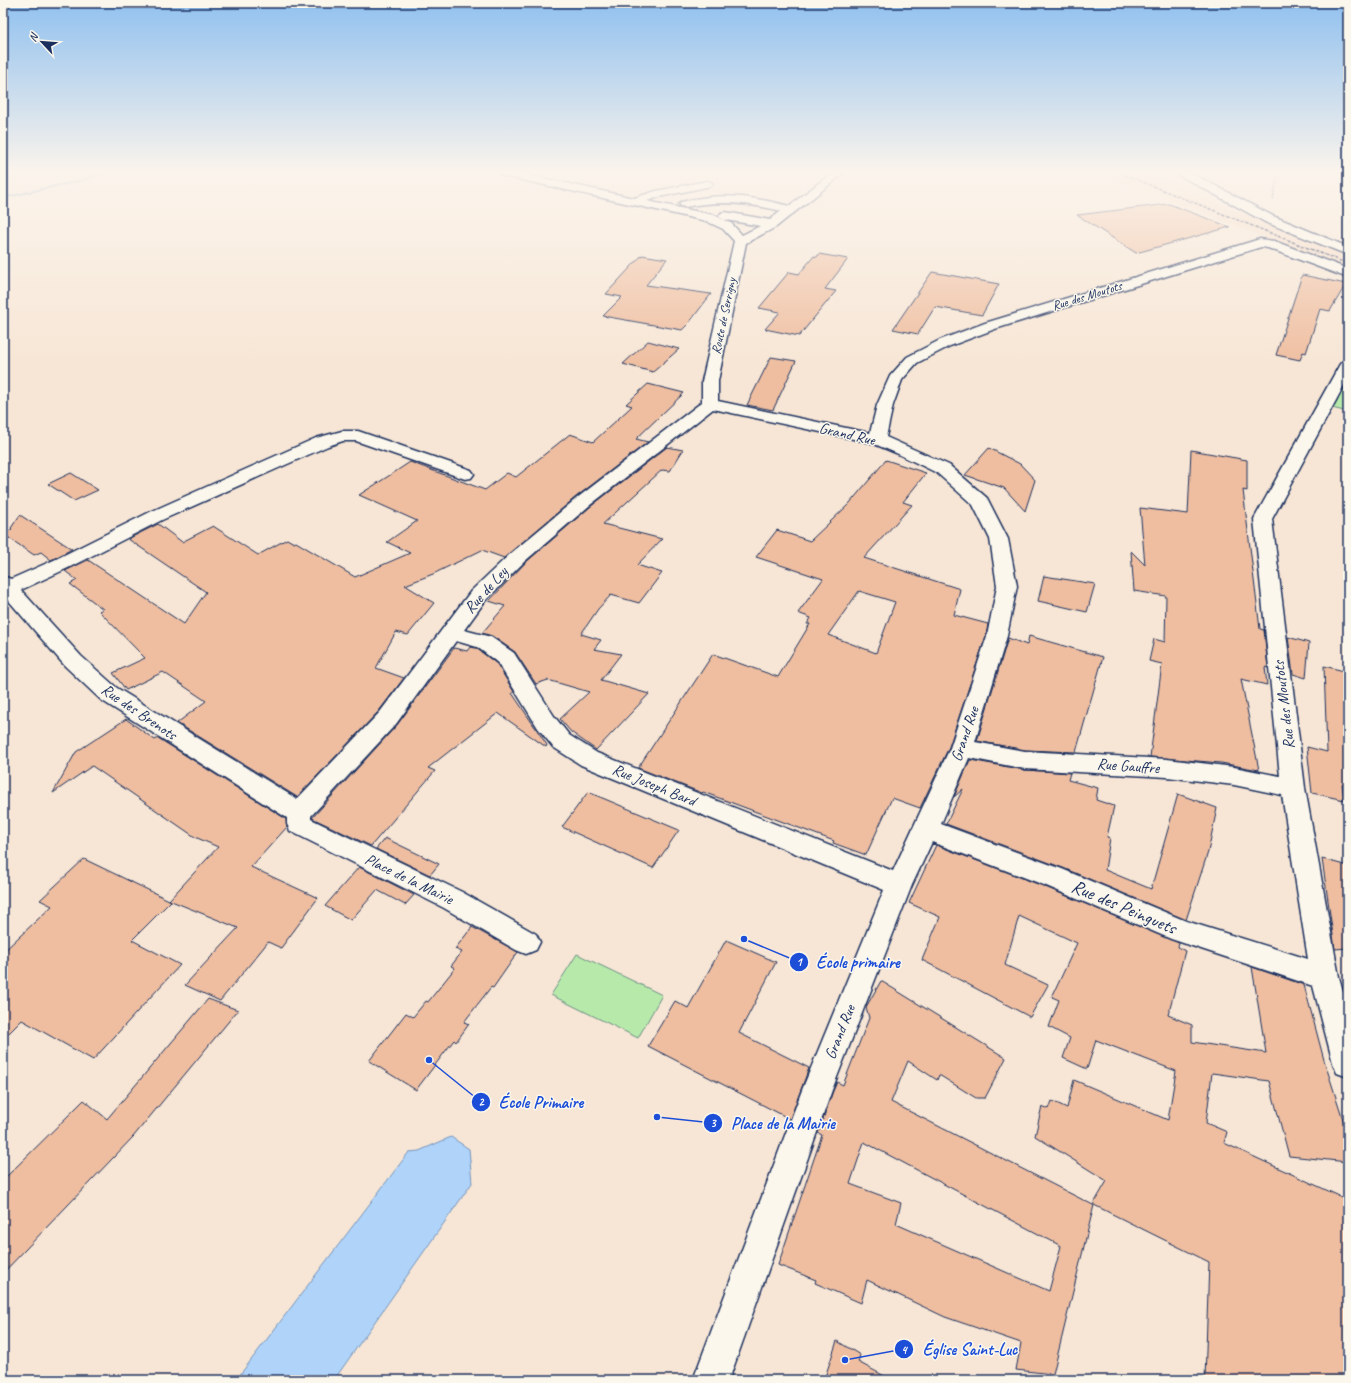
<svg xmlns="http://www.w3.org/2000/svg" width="1351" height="1383" viewBox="0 0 1351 1383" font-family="Caveat,sans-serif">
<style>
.built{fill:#f5dac5}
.green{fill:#b7eaaa;stroke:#698c84}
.water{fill:#b0d4f9;stroke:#7492bb}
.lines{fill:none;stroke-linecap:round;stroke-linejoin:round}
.stream{fill:#7492bb;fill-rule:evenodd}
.building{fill:#efbea0;stroke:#1b2f5e;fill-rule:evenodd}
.minor-casing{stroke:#1b2f5e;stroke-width:3}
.path{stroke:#1b2f5e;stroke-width:1.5;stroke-dasharray:1.5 1.5;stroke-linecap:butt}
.minor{fill:#fbf7ec;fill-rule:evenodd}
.rail{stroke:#1b2f5e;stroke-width:1.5;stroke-dasharray:3.5 1.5;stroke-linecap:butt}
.labels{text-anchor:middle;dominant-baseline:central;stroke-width:3;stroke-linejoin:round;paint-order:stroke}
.far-street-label{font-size:13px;fill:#1b2f5e;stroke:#fbf7ec}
.street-label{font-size:16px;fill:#1b2f5e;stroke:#fbf7ec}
.near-street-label{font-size:19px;fill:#1b2f5e;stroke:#fbf7ec}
.leader{fill:none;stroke:#1d4ed8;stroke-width:1.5}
.callout-dot{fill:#1d4ed8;stroke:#fbf7ec;stroke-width:1.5}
.mark-label{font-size:12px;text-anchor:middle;font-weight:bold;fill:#fff}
.callout-label{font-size:17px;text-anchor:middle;font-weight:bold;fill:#1d4ed8;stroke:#fbf7ec;stroke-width:3;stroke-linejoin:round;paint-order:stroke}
</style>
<rect width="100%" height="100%" fill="#f7e6d5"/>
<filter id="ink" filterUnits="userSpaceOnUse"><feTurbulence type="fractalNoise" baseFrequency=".025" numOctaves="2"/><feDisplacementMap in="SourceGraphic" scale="8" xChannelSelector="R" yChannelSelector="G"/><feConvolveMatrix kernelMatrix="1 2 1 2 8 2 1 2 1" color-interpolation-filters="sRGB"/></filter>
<g filter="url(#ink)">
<path class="built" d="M1099 173H1144L1260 220 1348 254V269Z"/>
<path class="green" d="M1348 382V412L1332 408Z
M577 954 662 995 638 1038 551 995Z"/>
<path class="water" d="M451 1137 469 1149 472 1183 334 1380H236L409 1152 419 1151Z"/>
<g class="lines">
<path class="stream" d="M100 173H105L88 180 3 199V197L86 178Z"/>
</g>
<path class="building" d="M1169 204 1230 227 1136 253 1077 215Z
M819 254 848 259 825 289 836 291 799 336 765 329 780 312 759 308 789 272 799 274 814 256 817 257Z
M642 255 667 259 646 285 711 294 689 323 682 330 603 316 622 297 606 294Z
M932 272 999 284 982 315 935 307 918 334 893 329Z
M1302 275 1346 284 1330 311 1320 309 1306 353 1303 352 1300 360 1276 355Z
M648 341 679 349 653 372 623 364Z
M771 357 796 361 773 410 747 405Z
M648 384 684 393 636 439 648 442 576 497 504 558 482 550 433 574 405 585 434 603 408 635 396 632 376 668 404 678 379 711 297 797 177 723 206 701 163 672 126 690 113 673 145 658 99 611 103 609 70 584 77 580 65 571 88 560 184 624 206 592 128 539 158 524 182 542 213 526 258 555 287 539 294 543 296 542 355 577 410 553 387 542 417 521 359 495 398 470 410 462 485 490 507 473 516 477 570 434 593 442 632 406 626 404Z
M667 447 683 450 670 471 662 470 603 524 662 539 637 565 662 573 639 603 611 595 598 609 581 634 601 640 594 649 621 654 601 680 649 694 596 750 571 732 560 719 589 692 548 680 536 684 515 652 492 636 482 633 505 606 489 601 525 563 590 507Z
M989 448 1020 464 1035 480 1025 511 1004 488 965 475Z
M1191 450 1247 460V491L1243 490 1260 629 1264 630 1268 668 1265 667 1267 685 1241 679 1259 770 1221 763 1150 757 1162 664 1149 661 1154 639 1165 642 1166 596 1134 591 1131 551 1145 565 1140 508 1188 514Z
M886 460 926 473 903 502 912 505 864 558 960 589 954 615 988 624 986 636 949 747 920 808 892 798 866 855 833 843 834 841 703 792 702 793 638 768 713 654 778 677 810 624H807L811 618 798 613 823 579 756 557 777 530 810 541 849 504ZM859 591 895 602 876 653 828 635Z
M71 473 98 490 74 501 48 484Z
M20 515 43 530 72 549 51 560 41 552 34 555 3 534 12 529 11 528Z
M1044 576 1095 584 1087 612 1038 601Z
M1029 636 1103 657 1076 752 1025 750 977 741 1008 638 1027 645Z
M1288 637 1309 643 1306 678 1293 674Z
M470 647 476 648 497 664 514 692 512 693 547 745 546 747 498 713 428 768 435 771 371 846 312 818 397 725 454 648 467 651Z
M1324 666 1348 672V786L1342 784 1344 800 1312 793 1307 747 1327 752Z
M126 719 155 740 158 738 286 819 287 827 251 867 318 898 281 948 268 942 220 1001 185 985 238 928 169 900 218 847 195 837 92 766 53 793 76 752Z
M970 760 1025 770 1070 773 1068 780 1098 788 1096 800 1114 806 1107 837 1110 838 1105 870 1151 889 1178 794 1217 808 1208 852 1186 920 1063 868 946 824 963 789 954 797Z
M588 792 679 830 653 868 562 827Z
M385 838 439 864 430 875 376 849Z
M936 845 1043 886 1179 943 1178 947 1185 951 1168 1015 1192 1025V1042L1266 1053 1252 967 1304 985 1324 1060 1348 1135V1162L1289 1156 1269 1081 1212 1073 1206 1123 1227 1132 1224 1143 1348 1200V1380H1205L1209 1262 1094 1205 1053 1374 1016 1370 1021 1343 945 1317 867 1280 861 1303 815 1283 816 1280 778 1265 822 1135 818 1133 833 1091 837 1082 843 1085 869 1018 866 1007 881 981 1006 1058 985 1098H976L939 1075 937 1080 908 1061 891 1102 1093 1205 1107 1181 1035 1136 1042 1106 1049 1109 1052 1101 1067 1108 1074 1080 1168 1120 1176 1071 1096 1040 1087 1069 1063 1058 1070 1038 1049 1027 1059 1000 1052 997 1077 943 1019 916 1005 965 1048 985 1030 1017 922 960 940 917 909 903ZM864 1142 1061 1246 1049 1291 896 1224 901 1203 850 1184Z
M84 859 171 901 132 940 180 965 93 1060 22 1020 3 1039V952L52 906 40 900Z
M1322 859 1348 866V948L1335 949Z
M359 867 414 895 405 905 377 890 351 920 325 906Z
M472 927 518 952 493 988 491 987 464 1022 469 1024 456 1042 454 1040 416 1090 369 1061 406 1013 413 1017 426 1001 428 1002 455 968 451 966 462 952 455 949Z
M726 940 776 962 739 1033 809 1068 790 1119 648 1046 675 1001 688 1008Z
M208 999 238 1010 133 1137 3 1273V1180L84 1100 107 1119Z
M837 1341 860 1355 858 1362 892 1380H824Z"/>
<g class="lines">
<defs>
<path id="minor" d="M499 173H519L634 198 656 191 707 181 711 182 713 184 711 186 659 197 647 201 714 215 731 223 742 235 760 226 721 219 719 216 721 213 725 212 770 220 781 211C749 203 718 200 685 207L681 206 679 204 681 202C720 192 750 196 789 206L832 173H844L776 227 746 243 718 381V401L870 433 877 405 890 376 907 357 940 340 985 323 1260 239 1274 241 1348 269V278L1268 248 1261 247 995 329 950 346 917 363 902 380 893 405 886 437 949 465 987 498 1008 539 1017 586 1007 636 975 742 1025 751 1167 759 1234 767 1280 776 1254 519 1340 364 1343 361 1348 359V378L1272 519 1305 788 1339 977 1348 1009V1077L1337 1073 1333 1063 1313 986 1171 939 1044 885 932 842 912 885 832 1090 729 1380H693L802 1090 884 890 581 765 553 747 538 728 498 663 477 647 456 641 396 724 311 816V819L462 892 536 934 540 942 536 950 526 954 516 950 444 908 290 831 287 824V818L101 700 65 666 3 594V576L11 579 54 560 150 512 316 438 342 431H358L471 470 474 474 471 478 465 479 356 441H343L328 446 162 520 68 568 21 590 81 656 117 688 297 799 380 712 471 591 510 554 577 498 702 402V381L734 241 723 229 706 221 504 176 500 175ZM713 409 872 443 896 453 937 473 973 505 990 539 997 586 987 636 950 748 893 871 597 753 569 735 554 716 514 653 491 637 464 630 485 601 524 562 589 506ZM969 758 1025 769 1167 777 1234 785 1282 795 1308 959 1186 921 1062 869 941 824Z
M1178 173H1191L1273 216 1348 247V255L1265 222 1179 175Z"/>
</defs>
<use href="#minor" class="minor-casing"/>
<path class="path" d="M1273 199 1277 179 1283 173"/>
<use href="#minor" class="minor"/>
<path class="rail" d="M1120 173 1348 264"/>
</g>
</g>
<linearGradient id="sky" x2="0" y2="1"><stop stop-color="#91c1ef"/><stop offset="0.47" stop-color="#fbf4ec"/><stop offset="1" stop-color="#fbf4ec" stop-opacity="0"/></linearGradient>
<rect width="1351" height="366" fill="url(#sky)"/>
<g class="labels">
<g class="far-street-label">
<text transform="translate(1087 296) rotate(-17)">Rue des Moutots</text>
<text transform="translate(724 316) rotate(-78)">Route de Serrigny</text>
</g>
<g class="street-label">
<text transform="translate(847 434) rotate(13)">Grand Rue</text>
<text transform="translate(486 590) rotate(-48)">Rue de Ley</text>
<text transform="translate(1284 705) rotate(-97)">Rue des Moutots</text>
<text transform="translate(139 712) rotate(34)">Rue des Brenots</text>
<text transform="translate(965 734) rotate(-71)">Grand Rue</text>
<text transform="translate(1128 766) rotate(4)">Rue Gauffre</text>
<text transform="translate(654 785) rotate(22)">Rue Joseph Bard</text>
<text transform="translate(409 879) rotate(26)">Place de la Mairie</text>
<text transform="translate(840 1032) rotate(-68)">Grand Rue</text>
</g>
<g class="near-street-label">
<text transform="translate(1124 907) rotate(23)">Rue des Peinguets</text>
</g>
</g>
<path class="leader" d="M744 939L799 962M429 1060L481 1102M657 1117L713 1123M845 1360L904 1349"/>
<g class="callout-dot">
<circle cx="744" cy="939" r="4"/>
<circle cx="429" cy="1060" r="4"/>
<circle cx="657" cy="1117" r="4"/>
<circle cx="845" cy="1360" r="4"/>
<circle cx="799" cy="962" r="10"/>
<circle cx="481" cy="1102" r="10"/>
<circle cx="713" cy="1123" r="10"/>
<circle cx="904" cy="1349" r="10"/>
</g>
<g class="mark-label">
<text x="799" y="966">1</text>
<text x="481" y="1106">2</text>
<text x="713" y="1127">3</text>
<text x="904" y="1354">4</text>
</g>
<g class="callout-label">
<text x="858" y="968">École primaire</text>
<text x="541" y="1108">École Primaire</text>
<text x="783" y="1129">Place de la Mairie</text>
<text x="970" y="1355">Église Saint-Luc</text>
</g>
<rect width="1351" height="1383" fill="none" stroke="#fbf7ec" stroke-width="16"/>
<rect x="8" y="8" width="1335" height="1367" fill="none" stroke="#1b2f5e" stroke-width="1.5" filter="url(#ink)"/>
<g transform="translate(42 42) rotate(296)" stroke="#fbf7ec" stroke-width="3" paint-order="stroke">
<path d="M0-3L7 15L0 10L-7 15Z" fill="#1b2f5e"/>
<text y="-6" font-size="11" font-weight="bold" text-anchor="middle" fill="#1b2f5e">N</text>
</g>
</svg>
